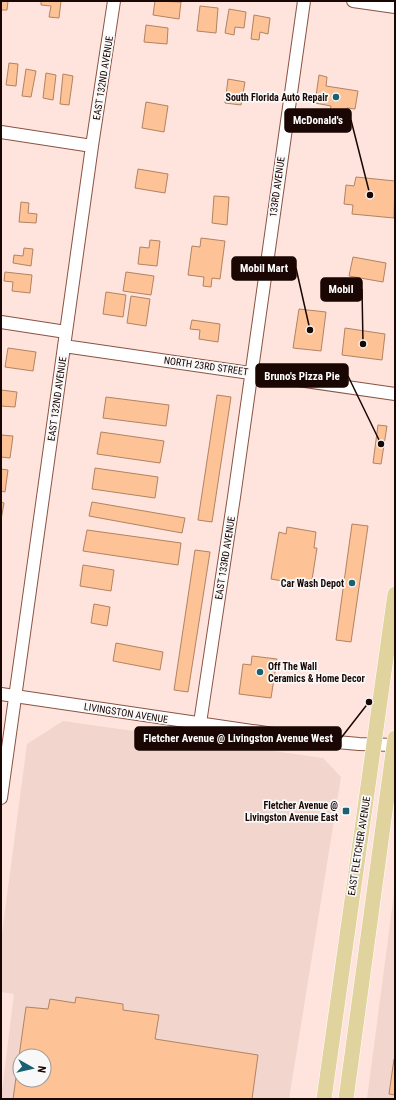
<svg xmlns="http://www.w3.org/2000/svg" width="396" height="1100" viewBox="0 0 396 1100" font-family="'Roboto Condensed',sans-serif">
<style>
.built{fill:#f2d5cc;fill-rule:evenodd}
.building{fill:#fec297;stroke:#b28361;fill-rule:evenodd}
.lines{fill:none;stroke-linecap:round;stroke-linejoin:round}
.minor-casing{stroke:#895344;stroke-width:14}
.major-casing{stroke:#fff;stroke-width:16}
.minor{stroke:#fff;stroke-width:12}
.major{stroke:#e0d39d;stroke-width:15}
.poi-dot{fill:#196070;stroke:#f8f8f8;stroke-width:1.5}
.labels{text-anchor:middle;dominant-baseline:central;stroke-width:3.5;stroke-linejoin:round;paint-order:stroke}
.street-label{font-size:10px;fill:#1a0703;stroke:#f8f8f8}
.poi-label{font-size:10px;font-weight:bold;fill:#1a0703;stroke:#f8f8f8;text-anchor:end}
.leader{fill:none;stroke:#1a0703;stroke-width:1.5}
.callout-dot{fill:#1a0703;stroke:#f8f8f8;stroke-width:1.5}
.callout{fill:#1a0703;stroke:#1a0703;stroke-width:1.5}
.callout-label{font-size:11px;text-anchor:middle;font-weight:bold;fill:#fff}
</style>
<rect width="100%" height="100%" fill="#fee4dd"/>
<path class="built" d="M63 721 323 758 341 777 289 1099H1L14 994 1 992V941L27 744ZM20 1056H44V1080H20Z
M395 886V1099H367Z"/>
<path class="building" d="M1 1H8L7 10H1Z
M41 1H61L59 18 49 17 51 6 41 5Z
M155 1 181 2 179 19 153 15Z
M200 6 218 8 216 33 197 31Z
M229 9 246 12 244 28 235 27 234 35 225 33Z
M254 15 270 18 268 34 260 32 259 40 251 39Z
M146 25 168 28 167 44 144 42Z
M9 63 18 64 16 86 6 85Z
M26 69 36 71 31 97 22 96Z
M46 73 56 75 53 100 43 98Z
M63 74 73 76 69 105 60 104Z
M319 75 327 77 326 86 358 91 355 109 347 108 345 127 328 124 331 106 315 103Z
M228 79 245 82 241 105 225 103Z
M146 102 168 106 164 132 142 128Z
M138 169 168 174 165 193 135 188Z
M356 177 395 181 394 218 352 214 353 205 344 204 346 185 354 186Z
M214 196 229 197 227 225 212 223Z
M21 202 29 203 28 213 37 214 36 223 19 222Z
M201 238 225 241 220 279 212 278 211 287 203 286 204 277 188 275 192 246 200 247Z
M150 240 160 241 157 266 138 264 140 247 149 248Z
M24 248 33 249 31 266 13 263 14 255 23 256Z
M353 257 386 263 383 282 349 276Z
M5 272 32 275 30 293 12 291 13 282 4 281Z
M126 272 154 276 151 295 123 291Z
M106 292 126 295 123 317 103 314Z
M131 296 150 299 146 326 127 323Z
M299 309 326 312 321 351 293 348Z
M192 320 220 324 218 342 199 339 200 330 190 329Z
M345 328 385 334 382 360 342 355Z
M8 348 36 352 33 371 5 367Z
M1 390 17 392 15 407 1 406Z
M217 395 231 397 212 522 198 520Z
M106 397 169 405 166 426 103 418Z
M378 425 387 426 381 464 373 463Z
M101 432 164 441 160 463 97 454Z
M1 435 13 436 10 458 1 457Z
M95 468 158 477 155 498 92 489Z
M1 469 8 470 5 492 1 491Z
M1 502 4 503 1 520Z
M92 502 185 518 182 533 89 516Z
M352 524 368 526 351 642 336 640Z
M287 527 316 532 314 548H317L311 586 271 579 279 532 286 534Z
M87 530 181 543 178 565 83 551Z
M195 550 210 552 188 692 174 690Z
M83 565 114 570 111 591 80 586Z
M94 604 110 607 107 626 91 623Z
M116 643 163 652 160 670 113 661Z
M252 656 277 659 271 698 239 694 243 664 251 665Z
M76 997 123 1004V1010L159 1015 155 1039 258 1055 252 1099H13L26 1007 48 1009 50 999 75 1003ZM20 1056H44V1080H20Z
M394 1059H395V1095L389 1094Z"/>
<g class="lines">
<defs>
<path id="minor" d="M353 1 395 7
M1 132 92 146
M1 322 66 332
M64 346 395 394
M1 694 314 740 359 744 395 745
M197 743 234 497 304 1
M1 798 92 146 114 1"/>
<path id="major" d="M324 1099 395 594
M346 1099 395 738"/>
</defs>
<use href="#minor" class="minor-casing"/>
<use href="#major" class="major-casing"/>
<use href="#minor" class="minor"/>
<use href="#major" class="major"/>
</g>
<g class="poi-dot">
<circle cx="336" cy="97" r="4"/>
<circle cx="352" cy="583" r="4"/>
<circle cx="260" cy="672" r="4"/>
<rect x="342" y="807" width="8" height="8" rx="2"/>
</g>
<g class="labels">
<g class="street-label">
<text transform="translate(103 78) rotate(-81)">EAST 132ND AVENUE</text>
<text transform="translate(277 187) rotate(-82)">133RD AVENUE</text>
<text transform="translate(206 366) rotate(8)">NORTH 23RD STREET</text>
<text transform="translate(57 399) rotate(-82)">EAST 132ND AVENUE</text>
<text transform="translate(225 558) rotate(-81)">EAST 133RD AVENUE</text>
<text transform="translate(126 713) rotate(9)">LIVINGSTON AVENUE</text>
<text transform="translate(359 846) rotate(-81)">EAST FLETCHER AVENUE</text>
</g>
<g class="poi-label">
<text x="328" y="97">South Florida Auto Repair</text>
<text x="344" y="583">Car Wash Depot</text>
<text x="268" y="666" text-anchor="start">Off The Wall<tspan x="268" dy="12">Ceramics &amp; Home Decor</tspan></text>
<text x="338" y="805">Fletcher Avenue @<tspan x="338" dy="12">Livingston Avenue East</tspan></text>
</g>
</g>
<path class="leader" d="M370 195L351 120M310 330L296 268M363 344L362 289M381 444L348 376M369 702L341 738"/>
<g class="callout-dot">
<circle cx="370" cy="195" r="4"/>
<circle cx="310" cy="330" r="4"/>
<circle cx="363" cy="344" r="4"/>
<circle cx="381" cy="444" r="4"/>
<circle cx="369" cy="702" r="4"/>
</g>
<g class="callout">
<rect x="285" y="109" width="66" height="23" rx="4"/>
<rect x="232" y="257" width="64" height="23" rx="4"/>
<rect x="321" y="278" width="41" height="23" rx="4"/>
<rect x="256" y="364" width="92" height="23" rx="4"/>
<rect x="135" y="727" width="206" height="23" rx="4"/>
</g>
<g class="callout-label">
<text x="318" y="124">McDonald's</text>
<text x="264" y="272">Mobil Mart</text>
<text x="341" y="293">Mobil</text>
<text x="302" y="380">Bruno's Pizza Pie</text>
<text x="238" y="742">Fletcher Avenue @ Livingston Avenue West</text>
</g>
<rect width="396" height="1100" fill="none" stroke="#1a0703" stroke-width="4"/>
<g transform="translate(32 1068) rotate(98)"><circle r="19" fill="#f8f8f8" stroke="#9f9896"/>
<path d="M0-3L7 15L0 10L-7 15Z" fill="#196070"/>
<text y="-6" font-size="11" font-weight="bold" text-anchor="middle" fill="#1a0703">N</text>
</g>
</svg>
